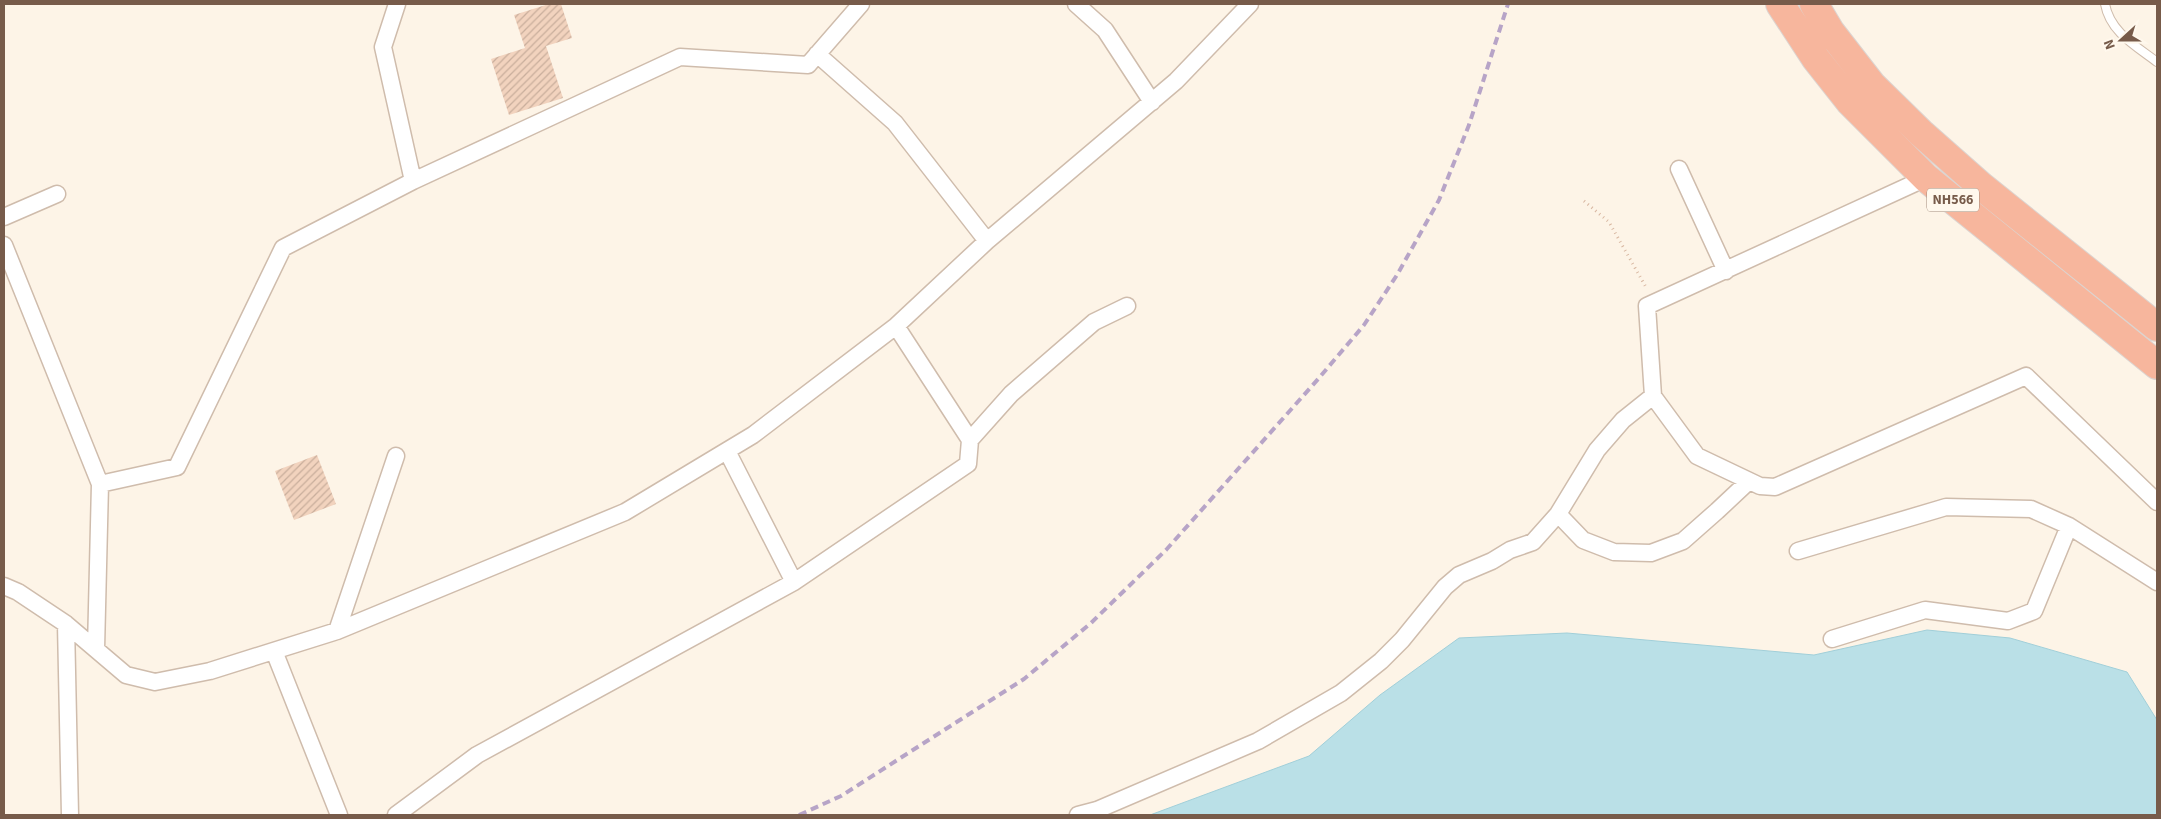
<svg xmlns="http://www.w3.org/2000/svg" width="2161" height="819" viewBox="0 0 2161 819" font-family="'Source Sans 3',sans-serif">
<style>
.water{fill:#bae0e7;stroke:#a1cfd9}
.building{fill:url(#building-hatch)}
.lines{fill:none;stroke-linecap:round;stroke-linejoin:round}
.lane-casing{stroke:#cfbcac;stroke-width:10}
.street-casing{stroke:#cfbcac;stroke-width:19}
.highway-casing{stroke:#dcd4d0;stroke-width:30}
.path{stroke:#d8b7a1;stroke-width:3;stroke-dasharray:1 4;stroke-linecap:butt}
.lane{stroke:#fff;stroke-width:8}
.street{stroke:#fff;stroke-width:16}
.highway{stroke:#f7b69d;stroke-width:28}
.rail{stroke:#b7a4c7;stroke-width:4;stroke-dasharray:8 5;stroke-linecap:butt}
.labels{text-anchor:middle;dominant-baseline:central;stroke-width:4.5;stroke-linejoin:round;paint-order:stroke}
.shield{fill:#fff8ed;stroke:#a08a7b;stroke-width:1}
.shield-label{font-size:14px;font-weight:bold;fill:#775b4a}
</style>
<defs>
<pattern id="building-hatch" width="6" height="6" patternUnits="userSpaceOnUse" patternTransform="scale(1.25)"><rect width="6" height="6" fill="#f2d3be"/><path d="M-1 1l2-2M0 6l6-6M5 7l2-2" fill="none" stroke="#c9ae9c"/></pattern>
</defs>
<rect width="100%" height="100%" fill="#fdf4e7"/>
<path class="water" d="M1927 630 2010 638 2127 672 2157 720V815H1150L1309 756 1380 695 1459 638 1567 633 1814 655Z"/>
<path class="building" d="M549 4H561L572 38 546 46 563 98 509 115 491 59 525 48 514 15Z
M317 455 336 504 294 520 275 471Z"/>
<g class="lines">
<defs>
<path id="lane" d="M2105 4C2110 32 2136 46 2157 62"/>
<path id="street" d="M1076 4 1105 30 1152 102
M817 54 895 123 987 241
M1679 169 1726 271
M1926 178 1647 306 1653 396 1697 456 1760 486 1775 487 2026 376 2157 502
M413 181 680 57 808 65 861 4
M4 217 57 194
M4 245 100 484 96 649
M970 440 1011 394 1094 322 1127 306
M727 451 794 582
M100 484 177 467 283 248 413 181 383 47 397 4
M1558 514 1583 540 1614 552 1651 553 1683 541 1717 511 1749 481
M1798 551 1946 507 2031 509 2069 526 2157 582
M4 586 18 592 66 624 126 675 155 682 210 671 337 631 625 512 753 435 896 326 987 241 1176 81 1250 4
M66 624 70 815
M337 631 396 456
M1832 639 1925 610 2008 621 2034 611 2069 526
M274 651 339 815
M396 815 477 755 794 582 968 464 970 440 896 326
M1078 815 1097 810 1258 741 1341 693 1381 661 1402 640 1445 587 1459 575 1492 561 1510 550 1533 542 1558 514 1597 450 1623 420 1653 396"/>
<path id="highway" d="M1780 4 1816 59 1850 102 1926 178 2157 365
M1814 4 1830 31 1872 85 1921 133 1981 186 2157 327"/>
</defs>
<use href="#lane" class="lane-casing"/>
<use href="#street" class="street-casing"/>
<use href="#highway" class="highway-casing"/>
<path class="path" d="M1584 201 1609 222 1647 289"/>
<use href="#lane" class="lane"/>
<use href="#street" class="street"/>
<use href="#highway" class="highway"/>
<path class="rail" d="M799 815 841 796 1024 679 1091 623 1166 550 1319 378 1364 325 1397 275 1439 200 1469 125 1508 4"/>
</g>
<g class="labels">
<rect class="shield" x="1927" y="188.5" width="52" height="23" rx="4"/>
<g class="shield-label">
<text x="1953" y="200">NH566</text>
</g>
</g>
<rect width="2161" height="819" fill="none" stroke="#775b4a" stroke-width="10"/>
<g transform="translate(2121 40) rotate(249)" stroke="#fff8ed" stroke-width="4" paint-order="stroke">
<path d="M0-4L9 19L0 12L-9 19Z" fill="#775b4a"/>
<text y="-8" font-size="14" font-weight="bold" text-anchor="middle" fill="#775b4a">N</text>
</g>
</svg>
